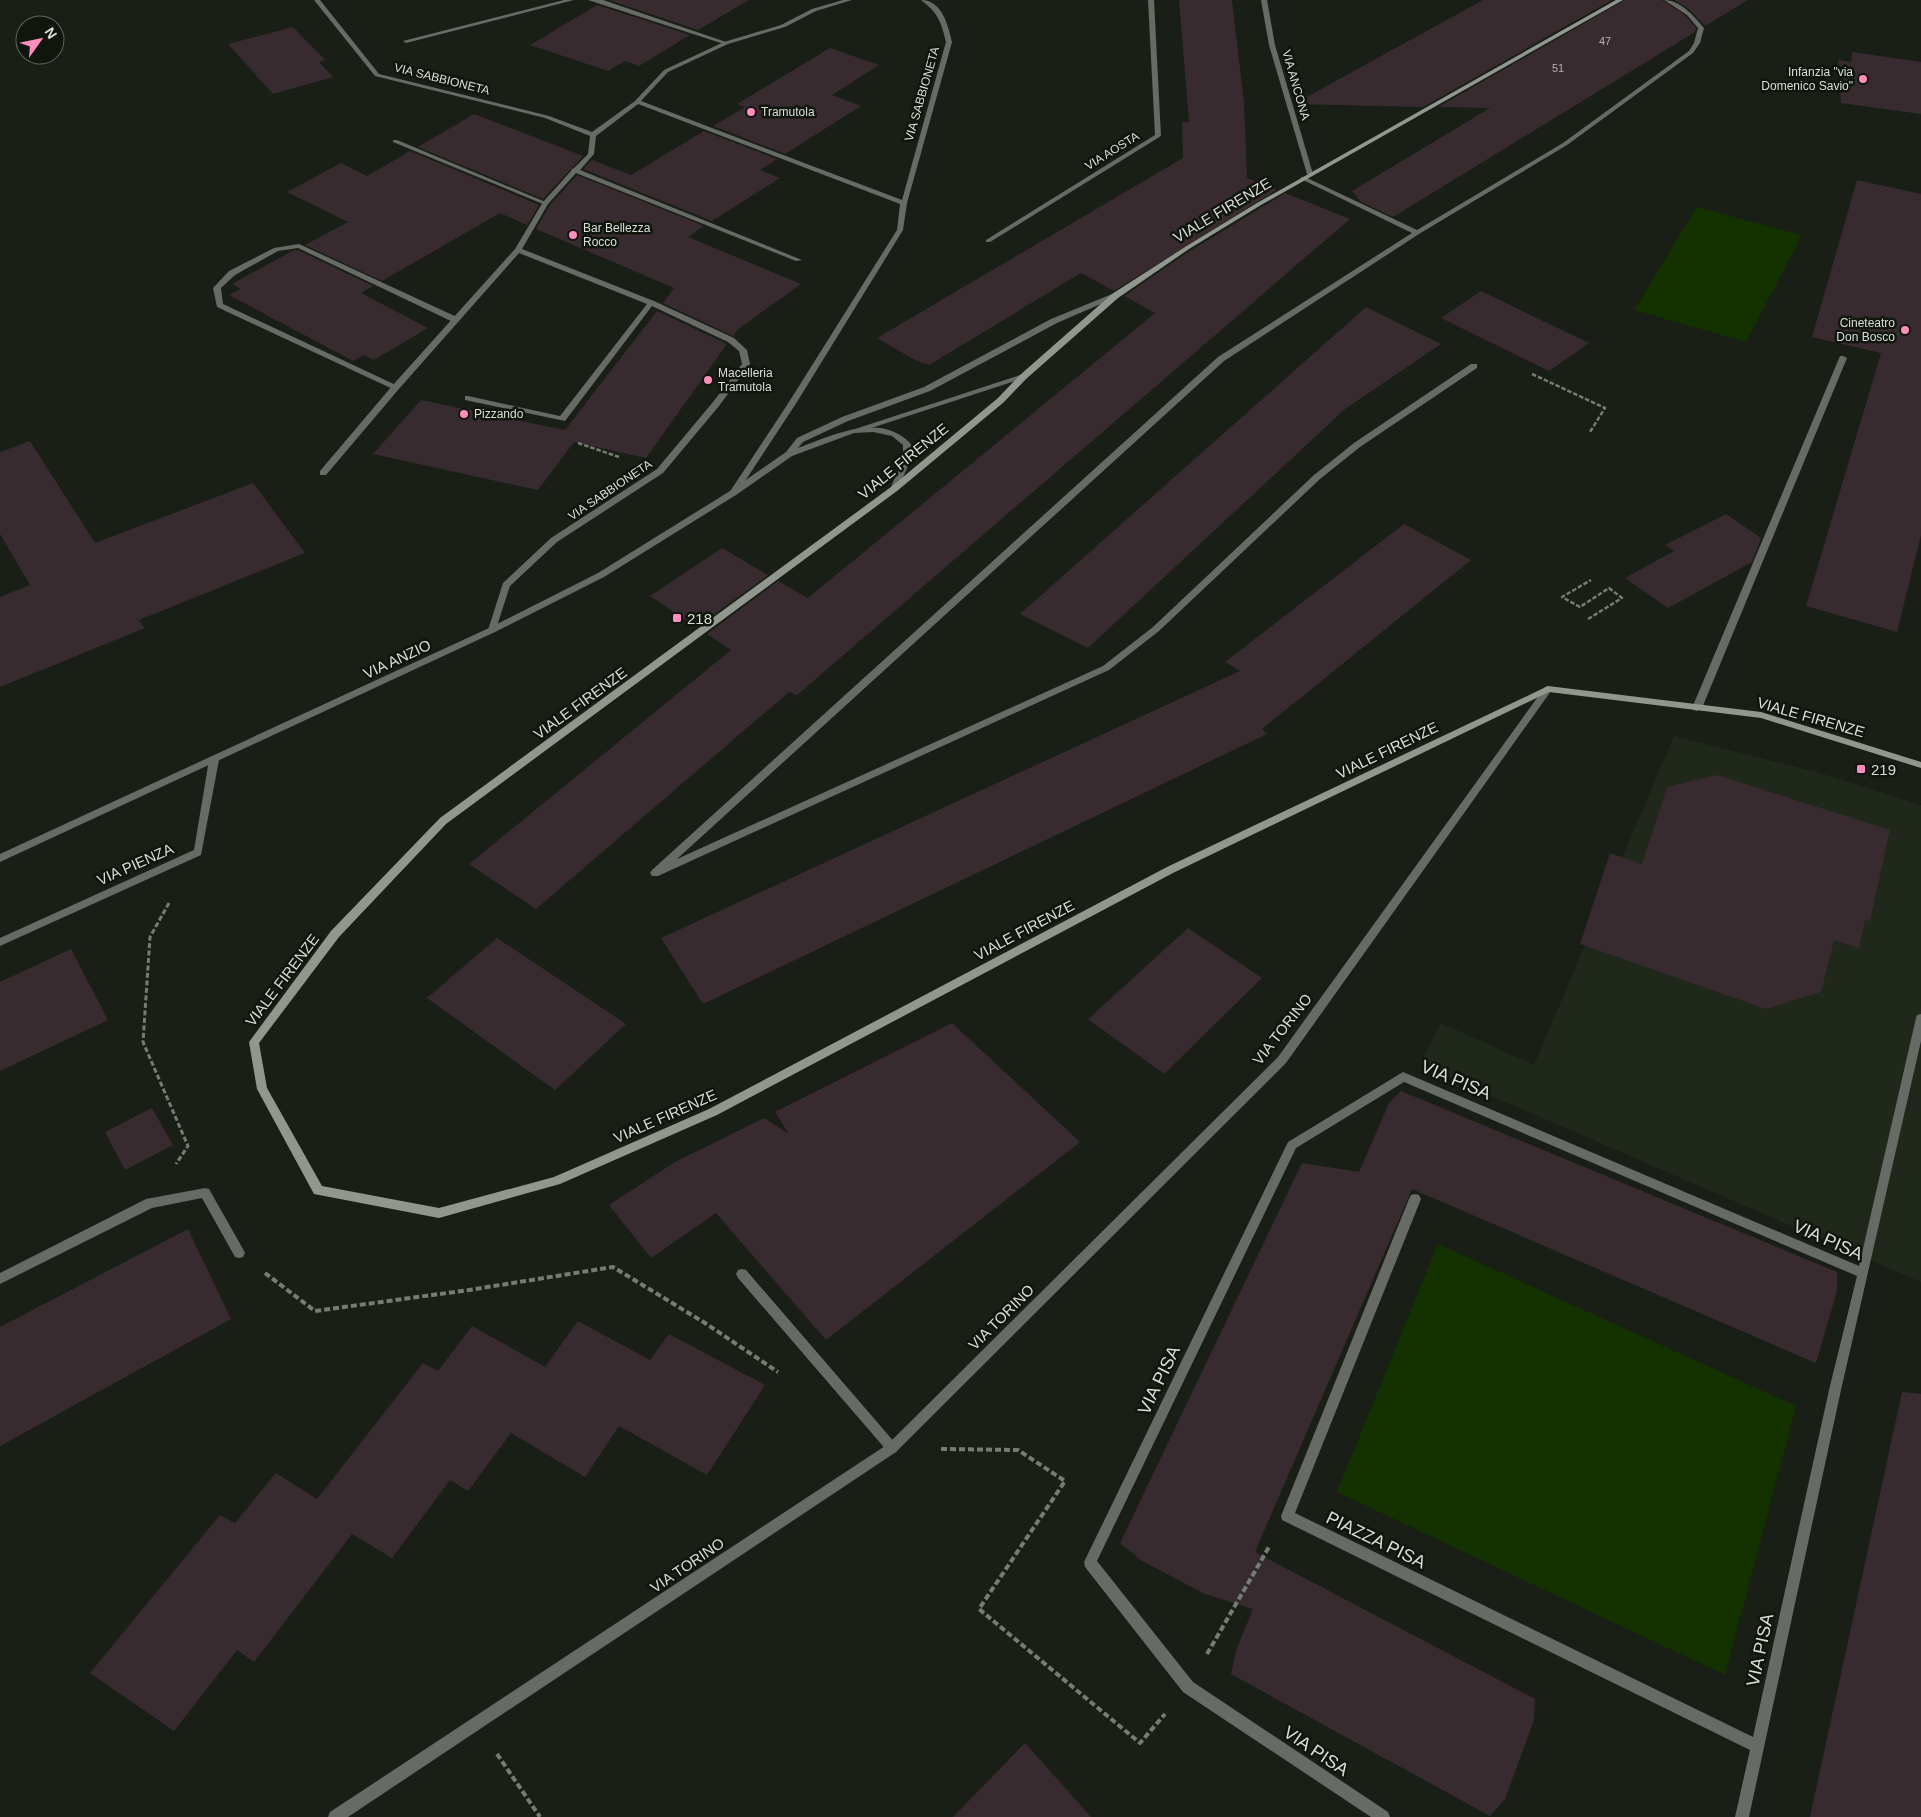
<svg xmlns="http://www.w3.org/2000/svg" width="1921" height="1817" viewBox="0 0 1921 1817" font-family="Helvetica,sans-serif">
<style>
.built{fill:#1f281a}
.green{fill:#143200}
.building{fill:#372b2f}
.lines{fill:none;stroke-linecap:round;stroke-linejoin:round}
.path-far2{stroke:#767b73;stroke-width:2.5;stroke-dasharray:4.5 2;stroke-linecap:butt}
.path-far1{stroke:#767b73;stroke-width:3;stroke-dasharray:5 2.5;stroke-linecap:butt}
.path{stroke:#767b73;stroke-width:4;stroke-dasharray:6 3;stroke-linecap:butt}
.service{fill:#676a65;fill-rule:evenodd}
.minor{fill:#676a65;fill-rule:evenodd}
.tertiary{fill:#676a65;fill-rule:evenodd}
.secondary{fill:#91978f;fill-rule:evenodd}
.poi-dot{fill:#fe8ebd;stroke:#10160d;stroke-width:2}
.labels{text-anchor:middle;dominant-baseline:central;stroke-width:5;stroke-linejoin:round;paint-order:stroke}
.far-number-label{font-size:11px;fill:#b1b1ae}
.far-poi-label{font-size:12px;fill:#daded8;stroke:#10160d;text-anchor:start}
.far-street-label{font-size:12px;fill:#daded8;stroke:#10160d}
.street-label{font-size:15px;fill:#daded8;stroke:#10160d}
.poi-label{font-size:15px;fill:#daded8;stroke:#10160d;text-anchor:start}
.near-street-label{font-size:18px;fill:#daded8;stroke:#10160d}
</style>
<rect width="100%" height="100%" fill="#191f16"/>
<path class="built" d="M1674 736 1817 772 1921 805V1282L1420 1065 1441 1023 1534 1065Z"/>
<path class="green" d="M1697 207 1802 235 1746 342 1634 310Z
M1438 1244 1796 1406 1725 1675 1337 1492Z"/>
<path class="building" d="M609 0H749L698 30Z
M1179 0H1232L1244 103 1247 178 1277 190 1114 291 1081 273 929 365 917 361 877 338 1183 158 1182 122H1189Z
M1483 0H1612L1423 107 1294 104Z
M1625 0H1662L1686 16 1696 28 1695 32 1393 217 1361 202 1352 191 1490 108 1438 107Z
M1674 0H1748L1705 26 1688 8Z
M597 5 690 35 639 66 625 61 608 71 530 45Z
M293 27 325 60 319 62 333 77 273 94 228 44Z
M830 48 879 65 832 95 861 106 785 154 713 126 745 107 737 104Z
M1852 52 1921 62V114L1841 103 1838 60 1851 62Z
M474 114 583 156 543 199 418 147Z
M704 131 777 159 760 170 780 178 712 221 583 169 592 160 631 175Z
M410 151 539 205 527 225 500 213 382 281 305 245 348 222 287 192 341 163 367 176Z
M577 175 704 226 688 237 801 284 737 330 733 336 663 303 674 288 536 229 550 205Z
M1857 180 1921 194V535L1897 632 1806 606 1881 353 1812 337Z
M1285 193 1350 219 797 695 789 692 536 909 469 864 731 650 707 634 778 581 808 598 1155 313 1124 296 1190 251Z
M294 250H298L373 286 361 293 428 328 374 360 364 355 353 361 229 295 241 289 232 284Z
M1481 291 1589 343 1549 371 1441 318Z
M1366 307 1441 344 1345 409 1088 648 1020 614Z
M657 311 727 344 646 458 574 442 538 490 373 454 421 400 565 430Z
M30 441 95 543 253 483 305 553 139 620 145 628 0 687V597L30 585 0 534V452Z
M1726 514 1761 538 1752 562 1668 608 1625 578 1674 551 1665 545Z
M1404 524 1471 560 1262 729 1267 734 703 1004 661 938 1240 671 1225 662Z
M722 548 768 575 697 627 650 596Z
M1717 775 1890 830 1870 921 1865 920 1859 948 1834 940 1821 992 1766 1009 1580 944 1610 853 1642 864 1667 787Z
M1188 928 1262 978 1164 1074 1088 1019Z
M497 938 626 1024 555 1090 427 998Z
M71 949 108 1020 0 1071V982Z
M952 1023 1080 1142 826 1340 716 1213 651 1258 609 1205 675 1162 764 1118 789 1134 775 1112Z
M1401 1091 1837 1272V1291L1816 1363 1412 1189 1255 1552 1535 1699 1534 1720 1505 1799 1490 1816 1231 1674 1237 1648 1253 1609 1205 1594 1142 1561 1120 1543 1302 1163 1359 1172 1389 1103Z
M152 1108 173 1145 125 1170 105 1132Z
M188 1229 231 1319 0 1446V1327Z
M578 1321 650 1360 669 1334 765 1385 707 1475 619 1426 585 1477 511 1433 468 1491 450 1480 392 1558 352 1534 254 1662 237 1650 174 1731 90 1673 220 1515 235 1523 276 1473 317 1499 423 1363 438 1371 472 1326 545 1367Z
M1902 1392 1921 1394V1817H1810Z
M1025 1743 1091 1817H953Z"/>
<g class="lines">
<path class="path-far2" d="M1532 374 1605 408 1590 432
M578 443 619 457
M1588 619 1622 598 1609 588 1580 607 1562 597 1591 580"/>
<path class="path-far1" d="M169 903 150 937 143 1042 188 1146 176 1164"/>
<path class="path" d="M265 1273 315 1311 469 1290 613 1267 705 1323 778 1372
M941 1449 1018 1450 1065 1481 979 1609 1140 1743 1165 1714
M1207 1654 1269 1547
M497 1754 540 1817"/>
<path class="service" d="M564 0H574L406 43 403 41Z
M588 0H603L729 43 724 44Z
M393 140H397L548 203 543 204 393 142Z
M299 244 459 318 460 320 453 322 298 248 278 251 235 275 221 288 223 304 398 386 399 388 395 390 217 307 213 288 229 271 274 248Z
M742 1269 746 1270 896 1444 898 1448 896 1452 892 1454 888 1452 738 1278 736 1274 738 1270Z"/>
<path class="minor" d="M314 0H320L379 74 549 116 592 132 635 101 664 70 724 42 781 25 812 9 843 0H852L816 11 785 27 728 44 668 72 641 101 902 200 946 42C941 21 938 13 921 0 942 0 948 25 952 42L907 203 903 230 797 402 736 495 733 496 729 493 789 402 897 230 900 204 638 104 596 136 594 154 580 170 802 260 796 261 576 173 548 204 522 249 654 301 734 338 747 350 750 364 719 406 663 473 557 542 510 586 495 632 492 633 488 630 503 583 551 538 657 469 713 402 742 364 739 351 728 342 652 306 565 421 465 400V396H468L560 416 647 304 519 253 398 390 326 475H320V471L392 386 515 249 543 202 571 171 572 169 574 168 588 154 590 136 545 118 375 76Z
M1148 0H1154L1161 136 990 242H986V240L1155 135Z
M1664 0C1680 0 1694 16 1704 28L1700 43 1693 53 1567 145 1419 234 1224 361 677 859 1103 666 1153 627 1314 475 1354 443 1471 364H1477V368L1360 447 1320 479 1159 631 1109 670 658 876H652L650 873 652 870 1218 357 1412 233 1301 179V177H1305L1417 230 1563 143 1689 51 1694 43 1698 28 1687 15Z
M1840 356H1843L1847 358 1702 708 1697 711 1694 710 1692 708Z
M1020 375H1026L1027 377 856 433H853L849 431Z
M1548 686 1552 689 1551 691 1286 1063 896 1452 348 1817H328L330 1812 888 1444 1278 1057 1545 687Z
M214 757 219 760 201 855 0 946V938L194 850 209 760Z
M1921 1014V1041L1841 1390 1749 1817H1735L1750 1750 1282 1520 1281 1516 1409 1199 1411 1195 1415 1194 1419 1195 1421 1199 1295 1513 1753 1737 1829 1390 1857 1276 1404 1082 1296 1148 1097 1561 1193 1682 1388 1812 1390 1817H1371L1183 1692 1085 1567 1084 1562 1288 1142 1403 1072 1859 1266 1916 1018 1917 1015Z
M205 1188 209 1189 243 1249 245 1253 243 1257 239 1258 235 1257 202 1198 152 1208 0 1284V1273L146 1199Z"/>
<path class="tertiary" d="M1261 0H1267L1275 45 1313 174 1312 175 1307 174 1269 45Z
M1112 294 1119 296 1057 323 930 391 848 421 803 442 798 448C832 436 880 411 911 444V459L897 491H891L890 489 903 459V445L892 436 873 432 854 433 792 456 736 495 604 577 495 632 0 862V854L489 628 598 573 730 491 786 452 797 438 842 417 924 387 1051 319Z"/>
<path class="secondary" d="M1616 0H1623L1261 205 1189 249 1118 298 1026 379 1004 402 897 491 446 824 339 937 259 1043 267 1088 322 1186 439 1208 554 1177 709 1109 1167 867 1548 686 1761 712 1921 762V768L1761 718 1549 692 1173 873 717 1115 560 1184 439 1218 314 1194 257 1089 249 1042 331 931 440 818 891 487 998 398 1020 375 1112 294 1185 247 1257 203Z"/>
</g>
<g class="poi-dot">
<circle cx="1863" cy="79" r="5"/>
<circle cx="751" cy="112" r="5"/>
<circle cx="573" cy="235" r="5"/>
<circle cx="1905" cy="330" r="5"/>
<circle cx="708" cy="380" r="5"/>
<circle cx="464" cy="414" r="5"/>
<rect x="672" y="613" width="10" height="10" rx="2.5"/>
<rect x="1856" y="764" width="10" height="10" rx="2.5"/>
</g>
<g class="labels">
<g class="far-number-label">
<text x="1605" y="41">47</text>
<text x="1558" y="68">51</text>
</g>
<g class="far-poi-label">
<text x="1853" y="72" text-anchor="end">Infanzia "via<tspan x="1853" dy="14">Domenico Savio"</tspan></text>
<text x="761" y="112">Tramutola</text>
<text x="583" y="228">Bar Bellezza<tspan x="583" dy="14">Rocco</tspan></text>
<text x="1895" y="323" text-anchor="end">Cineteatro<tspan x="1895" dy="14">Don Bosco</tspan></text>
<text x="718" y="373">Macelleria<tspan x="718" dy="14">Tramutola</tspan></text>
<text x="474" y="414">Pizzando</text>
</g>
<g class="far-street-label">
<text transform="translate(442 79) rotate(14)">VIA SABBIONETA</text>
<text transform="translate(1296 85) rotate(74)">VIA ANCONA</text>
<text transform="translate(922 94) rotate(-74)">VIA SABBIONETA</text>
<text transform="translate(1112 151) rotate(-32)">VIA AOSTA</text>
<text transform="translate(610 490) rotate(-34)">VIA SABBIONETA</text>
</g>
<g class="street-label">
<text transform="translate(1222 210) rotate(-31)">VIALE FIRENZE</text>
<text transform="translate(903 461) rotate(-39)">VIALE FIRENZE</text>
<text transform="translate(397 659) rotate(-25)">VIA ANZIO</text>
<text transform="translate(580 703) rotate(-36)">VIALE FIRENZE</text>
<text transform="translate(1811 717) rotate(16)">VIALE FIRENZE</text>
<text transform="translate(1387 750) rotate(-26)">VIALE FIRENZE</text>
<text transform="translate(135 864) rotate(-24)">VIA PIENZA</text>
<text transform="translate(1024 930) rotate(-28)">VIALE FIRENZE</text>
<text transform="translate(282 980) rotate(-53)">VIALE FIRENZE</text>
<text transform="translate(1282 1029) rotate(-52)">VIA TORINO</text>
<text transform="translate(665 1116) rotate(-24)">VIALE FIRENZE</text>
<text transform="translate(1001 1317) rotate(-45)">VIA TORINO</text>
<text transform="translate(687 1565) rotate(-34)">VIA TORINO</text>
</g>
<g class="poi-label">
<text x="687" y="618">218</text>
<text x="1871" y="769">219</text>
</g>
<g class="near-street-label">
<text transform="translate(1456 1080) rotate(23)">VIA PISA</text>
<text transform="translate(1828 1240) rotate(24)">VIA PISA</text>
<text transform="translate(1159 1380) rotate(-64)">VIA PISA</text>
<text transform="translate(1376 1540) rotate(26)">PIAZZA PISA</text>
<text transform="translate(1760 1650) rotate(-78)">VIA PISA</text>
<text transform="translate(1316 1751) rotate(34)">VIA PISA</text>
</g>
</g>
<g transform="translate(40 40) rotate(57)"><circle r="24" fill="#10160d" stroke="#61665e"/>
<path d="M0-4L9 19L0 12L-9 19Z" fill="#fe8ebd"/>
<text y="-8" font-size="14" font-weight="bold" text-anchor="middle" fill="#daded8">N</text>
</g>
</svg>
